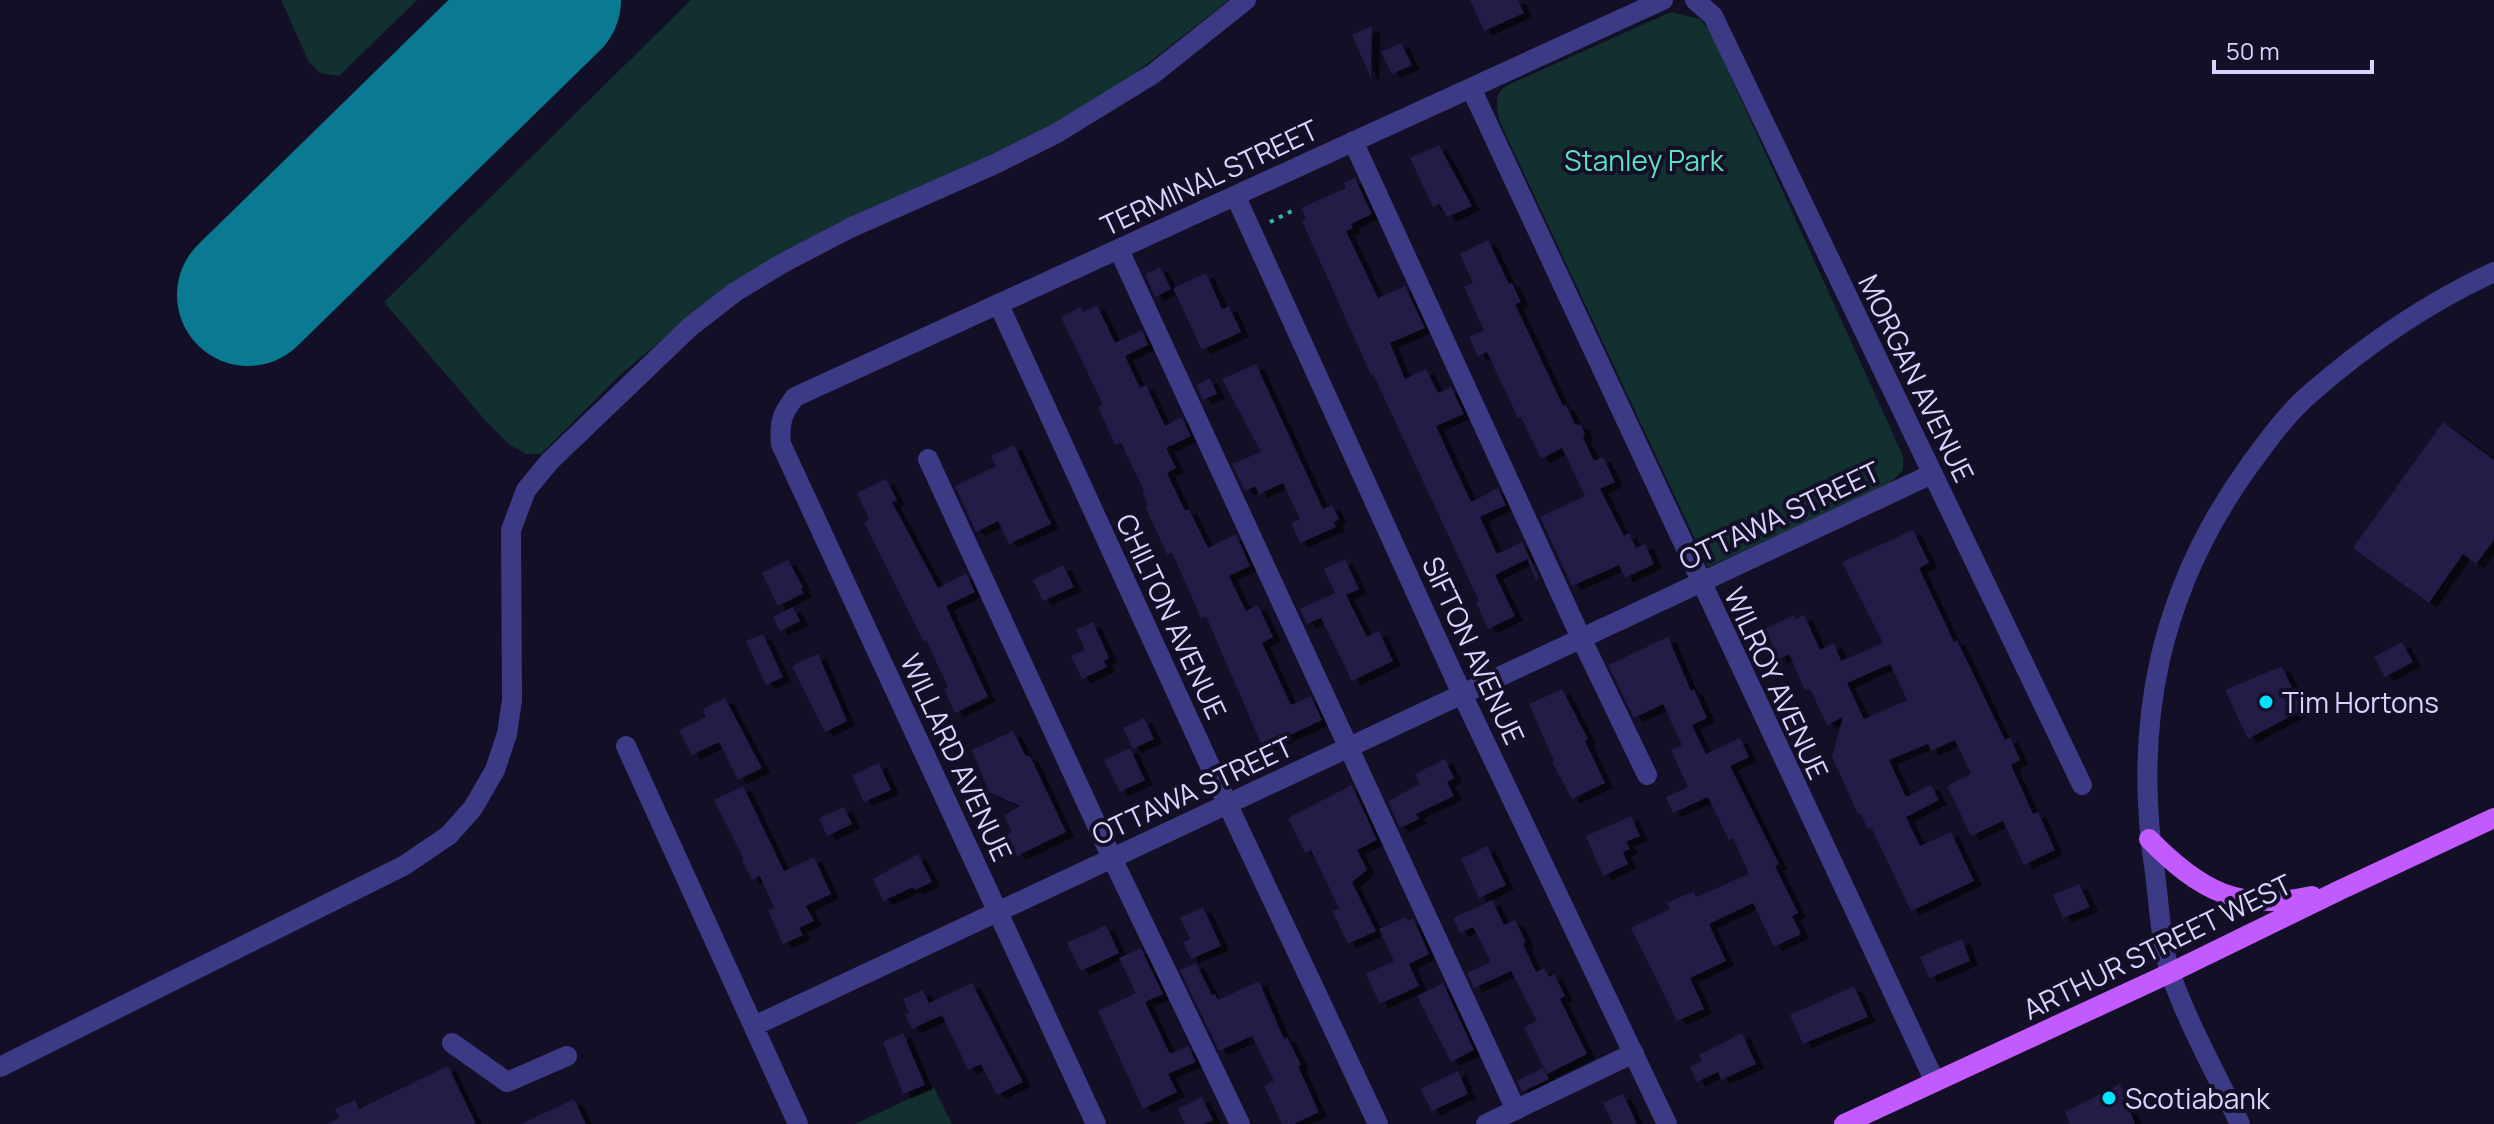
<svg xmlns="http://www.w3.org/2000/svg" width="2494" height="1124" viewBox="0 0 2494 1124" font-family="Manrope,sans-serif">
<style>
.green{fill:#12302f}
.lines{fill:none;stroke-linecap:round;stroke-linejoin:round}
.runway{stroke:#0a7a92;stroke-width:142}
.building{fill:#241b47;fill-rule:evenodd;filter:url(#shadow)}
.path{stroke:#2fb8b0;stroke-width:4;stroke-dasharray:4 6;stroke-linecap:butt}
.minor{stroke:#3d3a85;stroke-width:20}
.major{stroke:#c25bff;stroke-width:20}
.poi-dot{fill:#00e5ff;stroke:#130f26;stroke-width:3}
.labels{text-anchor:middle;dominant-baseline:central;stroke-width:8;stroke-linejoin:round;paint-order:stroke}
.park-label{font-size:28px;fill:#5fe0c0;stroke:#130f26}
.street-label{font-size:28px;fill:#d9d4ff;stroke:#130f26}
.poi-label{font-size:28px;fill:#d9d4ff;stroke:#130f26;text-anchor:start}
</style>
<defs>
<filter id="shadow"><feDropShadow dx="8" dy="4.5" stdDeviation="0" flood-color="#0009"/></filter>
</defs>
<rect width="100%" height="100%" fill="#130f26"/>
<path class="green" d="M281 0H417L339 76 320 73 309 62Z
M691 0H1229L1114 90 1064 119 696 311 620 375 541 454H526L510 445 485 420 384 302Z
M1671 12 1700 19 1710 31 1903 456V470L1887 486 1708 567 1499 120C1497 104 1493 94 1508 85Z
M934 1087 952 1124H855Z"/>
<g class="lines">
<path class="runway" d="M248 295 550 0"/>
</g>
<path class="building" d="M1470 0H1518L1524 13 1484 31Z
M1372 26 1371 78 1352 35Z
M1401 43 1412 65 1392 74 1381 52Z
M1439 145 1472 206 1448 217 1439 204 1433 207 1410 158Z
M1355 178 1372 214 1351 224 1353 228 1346 231 1378 298 1405 286 1425 328 1390 343 1405 379 1426 369 1438 393 1451 387 1464 414 1436 426 1451 459 1471 502 1498 488 1506 505 1480 517 1497 554 1522 542 1539 578 1536 580 1527 559 1495 575 1515 616 1488 629 1476 602 1479 601 1373 374 1371 375 1302 221 1306 219 1301 208 1346 188 1344 183Z
M1488 240 1509 284 1512 283 1521 302 1515 304 1563 406 1566 405 1575 424 1581 425 1585 434 1583 438 1594 461 1603 457 1615 482 1600 489 1624 536 1629 533 1636 548 1645 544 1654 564 1625 578 1619 565 1572 586 1540 517 1585 496 1562 448 1541 459 1521 417 1518 418 1487 352 1478 356 1469 337 1484 330 1464 287 1473 283 1460 254Z
M1160 267 1171 289 1155 297 1145 274Z
M1206 273 1222 309 1229 306 1241 332 1202 350 1173 288Z
M1097 305 1115 343 1142 330 1148 345 1125 356 1140 388 1146 385 1165 426 1182 417 1191 436 1166 448 1176 468 1167 473 1185 511 1189 509 1208 548 1236 534 1250 566 1229 576 1246 611 1258 605 1273 637 1262 643 1291 705 1311 696 1322 720 1263 748 1206 616 1201 618 1172 552 1167 554 1145 506 1148 504 1142 493 1145 492 1121 443 1115 445 1098 407 1103 405 1061 317 1081 307 1083 312Z
M1256 364 1323 509 1332 505 1339 519 1334 522 1336 527 1300 543 1291 523 1300 519 1283 483 1259 494 1255 486 1245 491 1232 464 1261 452 1222 379Z
M1210 378 1217 394 1203 400 1196 385Z
M2443 422 2494 460V540L2476 564 2463 554 2429 603 2353 548Z
M1014 445 1051 524 1009 544 998 521 976 532 955 486 996 466 991 456Z
M886 479 897 500 892 502 938 588 966 573 975 592 946 606 988 697 955 713 944 689 948 687 926 640 924 642 864 522 869 519 857 493Z
M1913 530 1929 563 1919 568 1954 642 1957 640 2005 740 2010 737 2020 760 2011 765 2033 814 2038 812 2055 850 2024 865 2003 821 1971 836 1947 786 1971 774 1955 740 1931 751 1928 744 1889 760 1906 797 1931 785 1939 800 1906 817 1920 846 1951 832 1974 881 1911 911 1871 827 1868 829 1860 813 1858 814 1832 757 1843 717 1827 725 1810 689 1805 691 1789 654 1779 659 1765 629 1794 615 1796 619 1804 615 1820 650 1834 643 1841 661 1883 643 1842 562ZM1890 664 1907 700 1864 719 1847 683Z
M1345 559 1359 589 1346 595 1367 637 1379 631 1393 661 1352 681 1321 618 1307 624 1300 609 1335 593 1324 569Z
M788 560 803 587 801 588 804 593 778 606 762 573Z
M1063 565 1074 587 1043 601 1033 580Z
M793 607 800 621 780 631 773 617Z
M1093 622 1109 658 1104 661 1107 667 1082 679 1071 656 1085 650 1076 630Z
M763 634 783 677 766 685 746 641Z
M1668 637 1691 691 1694 689 1707 718 1692 725 1706 754 1740 738 1749 757 1730 766 1779 864 1775 866 1798 913 1792 916 1801 934 1774 947 1753 903 1709 924 1726 961 1690 978 1704 1009 1677 1021 1631 928 1670 909 1667 903 1694 891 1696 897 1749 874 1733 838 1729 840 1708 797 1673 813 1666 797 1688 787 1671 750 1682 745 1663 704 1634 718 1608 665Z
M2402 642 2413 662 2385 677 2374 657Z
M818 654 847 721 825 732 792 666Z
M2282 666 2302 710 2248 739 2225 690Z
M1562 689 1588 739 1585 741 1605 783 1572 799 1552 762 1554 761 1529 704Z
M725 698 762 768 738 780 719 742 692 755 679 730 706 717 703 709Z
M1144 718 1154 739 1133 749 1123 728Z
M1013 731 1025 755 1030 756 1066 832 1017 856 1006 834 1012 832 1004 815 1020 806 989 792 972 750Z
M1130 748 1145 780 1120 792 1104 760Z
M1445 759 1454 778 1447 782 1454 796 1416 814 1419 819 1400 828 1388 801 1420 784 1415 774Z
M879 763 891 790 864 802 852 775Z
M1352 785 1377 840 1357 850 1367 870 1352 882 1376 931 1348 944 1332 911 1339 908 1311 850 1305 853 1288 818Z
M743 786 784 871 814 857 831 894 806 906 814 921 799 928 803 935 783 944 768 911 774 908 760 876 752 880 742 860 744 859 714 800Z
M844 807 852 824 827 836 819 818Z
M1631 816 1640 836 1626 842 1630 849 1623 852 1628 864 1603 876 1586 836Z
M1487 846 1506 885 1479 898 1461 859Z
M918 854 932 882 915 890 913 887 883 901 873 879Z
M2079 884 2090 907 2063 918 2053 895Z
M1492 900 1504 925 1515 920 1526 942 1523 944 1536 972 1544 968 1549 977 1554 974 1565 996 1560 999 1587 1054 1547 1074 1524 1027 1537 1021 1511 971 1474 988 1467 973 1491 962 1473 927 1460 933 1453 918Z
M1203 907 1221 946 1191 959 1183 942 1190 939 1180 918Z
M1405 917 1407 921 1413 918 1429 954 1409 964 1419 986 1380 1004 1366 974 1394 961 1379 929Z
M1106 925 1119 953 1081 971 1067 943Z
M1962 939 1970 961 1929 978 1920 957Z
M1141 948 1163 994 1145 1002 1170 1054 1188 1046 1196 1062 1168 1074 1177 1092 1143 1109 1098 1011 1136 993 1119 958Z
M1196 963 1212 995 1215 994 1218 1000 1259 981 1284 1039 1287 1037 1301 1065 1298 1066 1319 1112 1294 1124H1282L1264 1086 1274 1081 1252 1036 1219 1051 1180 970Z
M972 983 1023 1082 997 1095 981 1064 968 1070 942 1015 912 1029 905 1015 909 1013 903 999 923 990 929 1003Z
M1443 983 1474 1050 1451 1062 1417 996Z
M1854 986 1868 1017 1803 1044 1790 1015Z
M903 1033 925 1085 903 1094 883 1042Z
M1742 1033 1756 1064 1721 1080 1718 1072 1697 1082 1690 1067 1702 1061 1699 1055Z
M448 1066 476 1124H327L340 1118 335 1109 355 1100 359 1109Z
M1543 1068 1549 1079 1522 1092 1517 1081Z
M1458 1071 1468 1094 1432 1111 1420 1089Z
M2120 1084 2135 1124H2070L2065 1112Z
M1623 1094 1637 1124H1613L1603 1103Z
M1202 1097 1213 1120 1204 1124H1185L1178 1109Z
M574 1099 586 1124H521Z"/>
<g class="lines">
<path class="path" d="M1270 222 1296 209"/>
<path class="minor" d="M1695 0 1713 16 2082 785
M1471 88 1935 1082
M1353 141 1581 638 1647 775
M1236 197 1462 694 1667 1124
M1119 250 1516 1110
M999 305 1227 803 1378 1124
M928 459 1112 858 1240 1124
M626 746 798 1124
M754 1026 1932 474
M452 1043 507 1082 567 1056
M0 1067 405 865 449 835 473 808 495 770 507 734 512 700 511 530 526 490 550 461 690 327 735 292 783 263 850 228 995 164 1057 133 1153 74 1246 0
M1096 1124 781 444C779 423 782 413 795 397L1663 0
M1486 1124 1634 1053
M2240 1124C2217 1075 2189 1026 2171 975 2161 948 2159 903 2155 873 2132 723 2160 590 2249 466 2268 440 2288 412 2312 392 2366 345 2429 302 2494 272"/>
<path class="major" d="M2149 839C2200 891 2239 912 2312 896
M1844 1124 2170 973 2340 890 2494 818"/>
</g>
<g class="poi-dot">
<circle cx="2266" cy="702" r="8"/>
<circle cx="2109" cy="1098" r="8"/>
</g>
<g class="labels">
<g class="park-label">
<text x="1644" y="160">Stanley Park</text>
</g>
<g class="street-label">
<text transform="translate(1209 177) rotate(-25)">TERMINAL STREET</text>
<text transform="translate(1917 378) rotate(64)">MORGAN AVENUE</text>
<text transform="translate(1779 515) rotate(-25)">OTTAWA STREET</text>
<text transform="translate(1172 616) rotate(65)">CHILTON AVENUE</text>
<text transform="translate(1474 650) rotate(65)">SIFTON AVENUE</text>
<text transform="translate(1777 683) rotate(65)">WILROY AVENUE</text>
<text transform="translate(957 757) rotate(65)">WILLARD AVENUE</text>
<text transform="translate(1192 790) rotate(-25)">OTTAWA STREET</text>
<text transform="translate(2157 946) rotate(-26)">ARTHUR STREET WEST</text>
</g>
<g class="poi-label">
<text x="2282" y="702">Tim Hortons</text>
<text x="2125" y="1098">Scotiabank</text>
</g>
</g>
<path d="M2214 60v12h158v-12" fill="none" stroke="#d9d4ff" stroke-width="4"/>
<text x="2226" y="60" font-size="24" fill="#d9d4ff" stroke="#130f26" stroke-width="6" paint-order="stroke">50 m</text>
</svg>
